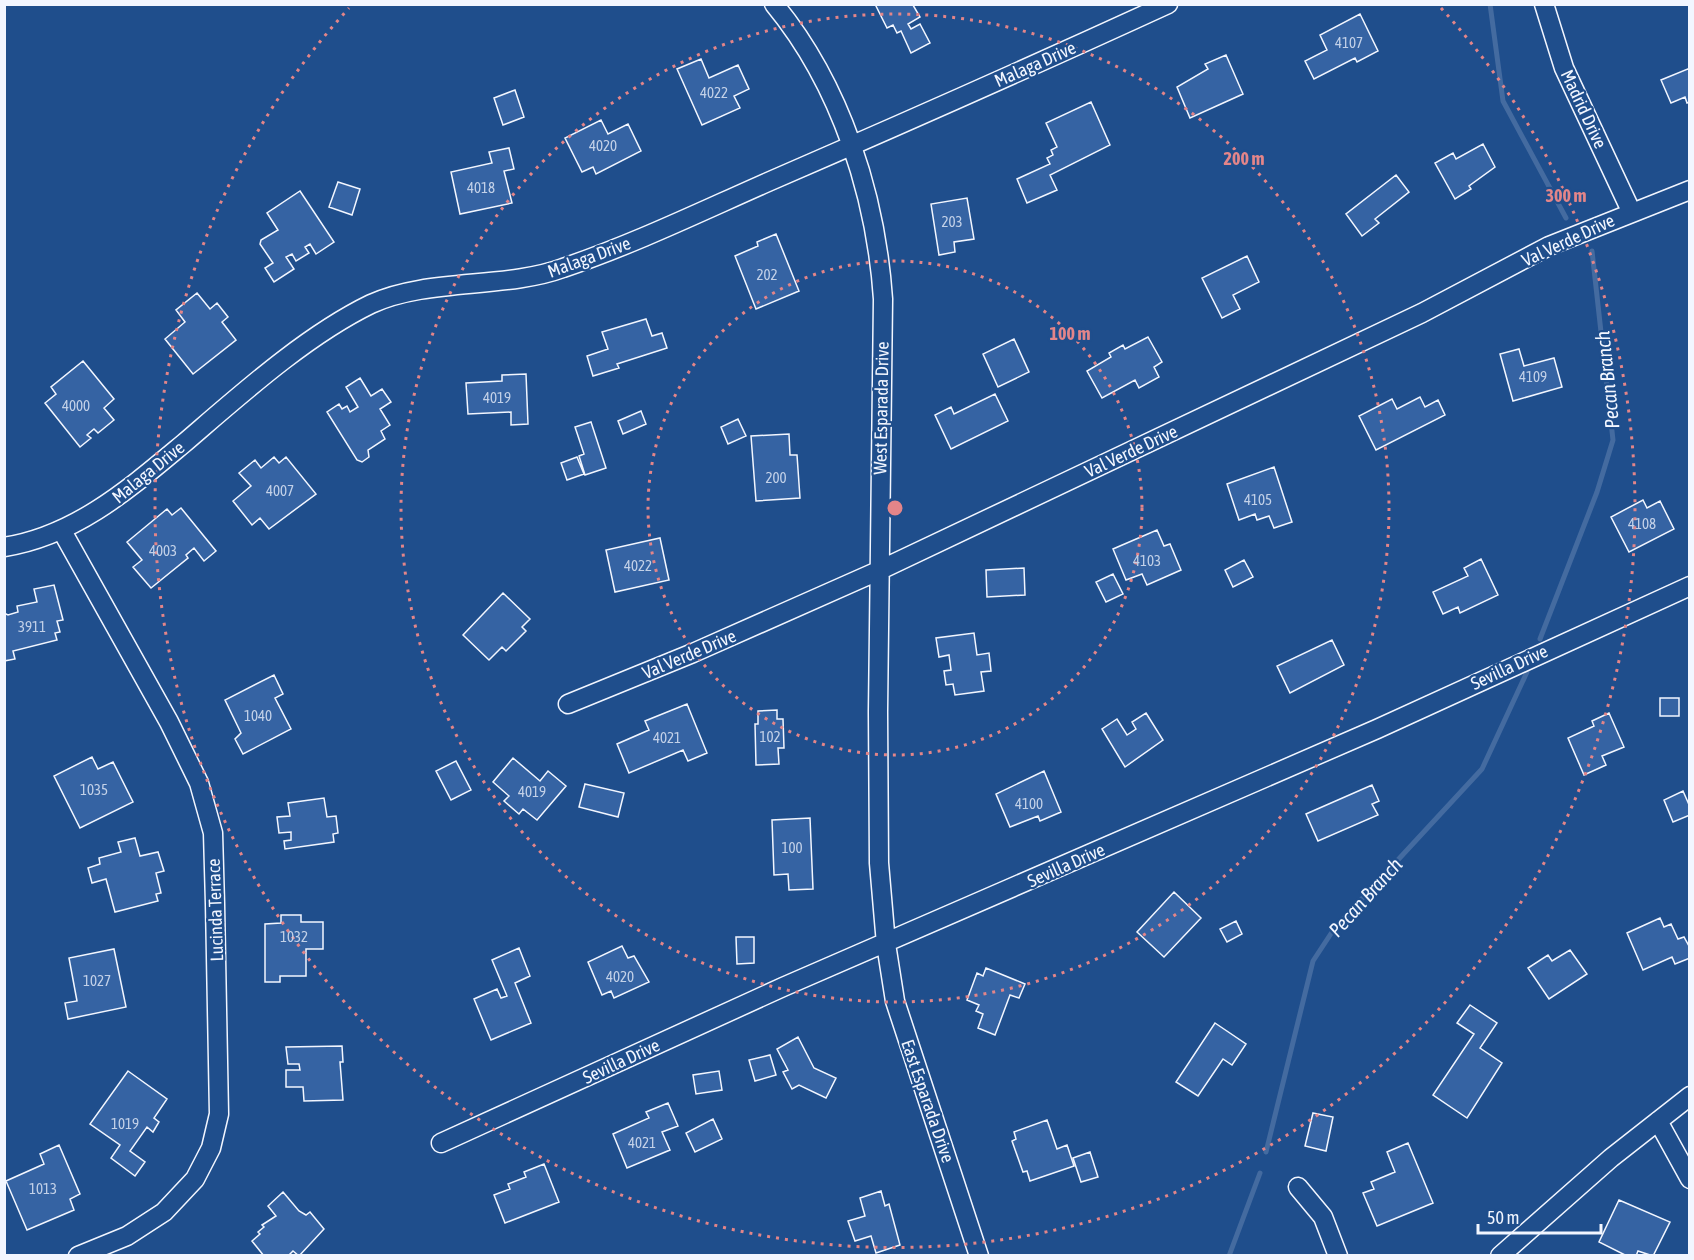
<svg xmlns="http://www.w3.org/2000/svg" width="1694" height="1260" viewBox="0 0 1694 1260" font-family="'Asap Condensed',sans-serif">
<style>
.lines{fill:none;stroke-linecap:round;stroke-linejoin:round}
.stream{stroke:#446ba0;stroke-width:5}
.building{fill:#3563a3;stroke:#f2f6ff;stroke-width:1.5}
.minor-casing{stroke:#f2f6ff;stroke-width:21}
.minor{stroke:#1f4e8c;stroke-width:18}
.ring{fill:none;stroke:#e38589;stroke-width:3;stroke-dasharray:3 6}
.labels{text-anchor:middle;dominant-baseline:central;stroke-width:4.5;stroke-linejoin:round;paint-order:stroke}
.number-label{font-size:15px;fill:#c3d1e8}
.street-label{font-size:18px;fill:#f2f6ff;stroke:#1f4e8c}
.water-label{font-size:20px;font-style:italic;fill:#f2f6ff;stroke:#1f4e8c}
.centre{fill:#e38589;stroke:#1f4e8c;stroke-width:3}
.ring-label{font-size:18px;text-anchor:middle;font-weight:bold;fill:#e38589;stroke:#1f4e8c;stroke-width:4.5;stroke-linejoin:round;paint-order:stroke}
</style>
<rect width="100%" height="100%" fill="#1f4e8c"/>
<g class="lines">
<path class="stream" d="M1490 4 1503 101 1566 218
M1540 639 1597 492 1613 440 1592 251
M1266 1152 1313 961 1334 929 1482 769 1527 672
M1229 1256 1260 1173"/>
</g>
<path class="building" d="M875 4 913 5 920 17 908 24 911 29 920 24 930 43 911 53 901 31 897 33 893 25 887 28Z
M1360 14 1378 51 1357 62 1355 58 1314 79 1305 61 1327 50 1320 35Z
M1226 55 1243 94 1190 118 1177 87 1208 69 1205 64Z
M701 59 709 78 738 65 749 89 734 96 740 108 702 125 677 69Z
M1690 68V102L1687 103 1685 97 1671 103 1661 80Z
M515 90 524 117 503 125 494 98Z
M1091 102 1110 145 1050 175 1057 190 1027 203 1017 179 1050 164 1047 158 1053 155 1051 150 1057 147 1046 123Z
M601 120 608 134 628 124 641 151 596 174 593 167 582 172 565 138Z
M1483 144 1495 167 1469 186 1471 189 1455 199 1435 163 1453 153 1456 159Z
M509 148 514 169 504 171 512 203 460 214 451 172 492 163 489 152Z
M1396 175 1409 192 1375 219 1379 223 1362 236 1346 214Z
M338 182 360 189 352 215 329 207Z
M300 191 334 242 316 254 310 244 305 247 309 253 296 261 292 254 286 257 294 269 274 282 265 268 273 263 260 244 261 240 278 230 267 213Z
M967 198 974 239 954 242 955 252 939 255 931 204Z
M776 234 799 291 756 309 735 256 758 246 757 242Z
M1247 256 1259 282 1233 295 1240 309 1222 318 1202 278Z
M197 293 210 309 217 303 228 317 222 322 236 340 193 374 165 339 185 322 176 310Z
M646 319 652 336 662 333 667 348 617 364 619 368 593 376 587 356 608 349 602 332Z
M1148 337 1162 362 1154 367 1159 377 1139 388 1135 380 1102 398 1087 371 1111 357 1109 353 1123 345 1125 349Z
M1014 339 1029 372 998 387 983 354Z
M1519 349 1524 366 1554 358 1562 387 1513 401 1500 354Z
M83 361 114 399 104 408 114 420 98 433 94 429 87 435 91 438 80 447 45 403 56 394 51 387Z
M526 374 528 424 511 425V412L468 414 466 383 502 381V375Z
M360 378 371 396 382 389 391 402 380 409 390 425 381 431 385 439 368 450 369 457 362 462 357 460 327 412 339 404 342 409 347 406 350 412 358 407 346 387Z
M995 394 1008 421 951 449 935 415 951 407 954 414Z
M1420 397 1425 407 1438 400 1445 415 1376 450 1359 416 1392 399 1397 409Z
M641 411 646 424 623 434 618 421Z
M738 419 746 436 728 444 721 427Z
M591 422 606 468 585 475 579 456 584 454 575 427Z
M789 434 790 455H797L800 498 756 501 751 436Z
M274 457 279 463 286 457 316 494 269 529 260 518 252 525 233 501 251 486 239 473 255 460 261 468Z
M577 457 584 474 567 480 561 463Z
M1274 467 1292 522 1274 528 1269 516 1257 520 1255 514 1239 520 1227 484Z
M1643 500 1647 508 1660 501 1674 529 1629 552 1611 517Z
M181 508 216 551 204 561 194 548 186 555 188 558 151 588 133 567 142 560 127 542 167 509 172 515Z
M1157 530 1164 546 1170 544 1181 570 1147 585 1142 574 1126 580 1113 549Z
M660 538 669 580 615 592 606 550Z
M1481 559 1498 595 1460 613 1458 607 1443 614 1433 592 1468 576 1464 568Z
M1244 560 1253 577 1233 587 1225 570Z
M1024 568 1025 595 987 597 986 570Z
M1113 574 1123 594 1106 602 1096 582Z
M54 585 63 620 57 621 60 632 55 633 57 640 13 651 15 659 4 661V613L8 615 18 612 17 606 37 602 34 589Z
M503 593 530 619 522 627 526 631 506 651 502 647 489 660 463 635Z
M974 633 977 655 989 653 991 671 981 672 984 691 955 695 953 684 946 685 944 671 951 670 949 655 939 657 936 638Z
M1332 640 1344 665 1290 693 1277 666Z
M274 675 283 694 275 698 291 729 243 754 235 739 241 733 225 700Z
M1660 698H1679V716H1660Z
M687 704 707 753 688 761 683 750 629 773 617 744 649 730 645 721Z
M777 710V719H783L784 748H778L779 764 756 765 755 724H758V711Z
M1146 713 1163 740 1125 767 1102 729 1117 719 1127 735 1136 729 1132 722Z
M1609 713 1624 747 1602 756 1606 765 1584 775 1568 738 1594 726 1592 721Z
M92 757 98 769 113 762 133 802 80 828 54 776Z
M513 758 540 781 548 771 566 786 537 820 523 809 519 814 504 801 509 796 493 782Z
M456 761 471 790 451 800 436 771Z
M1044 771 1061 812 1040 821 1038 816 1010 827 996 794Z
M585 784 624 793 618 817 579 807Z
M1372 785 1379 801 1372 804 1378 815 1318 841 1306 814Z
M1683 791 1690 807V815L1673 822 1664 800Z
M324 798 327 817 336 816 338 833 333 834 334 842 285 849 284 841 291 840V832L279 833 277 817 290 816 288 803Z
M810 818 813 889 789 890 788 874 774 875 772 820Z
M135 838 140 856 158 852 164 871 156 873 161 893 156 894 158 901 115 912 106 879 92 883 88 868 100 864 99 858 121 852 118 842Z
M1174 892 1201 918 1164 957 1137 932Z
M281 915H301V922H323V949H306V976H280V982H265V924L281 923Z
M1660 918 1664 927 1671 924 1678 939 1684 937 1690 948V958L1675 964 1672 957 1643 970 1627 933Z
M1236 921 1242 934 1227 942 1220 929Z
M736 937H754V963L737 964Z
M622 946 628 958 634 956 649 982 614 998 611 991 602 995 588 962Z
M519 948 530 976 515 983 531 1023 491 1040 474 999 497 989 501 998 507 996 492 960Z
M114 949 126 1007 68 1019 65 1003 77 1001 69 958Z
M1570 950 1587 974 1549 999 1528 968 1548 955 1552 961Z
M986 968 1025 984 1019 998 1010 995 995 1035 978 1028 983 1014 976 1011 979 1005 967 1000 977 973 983 976Z
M1470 1005 1497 1023 1480 1048 1502 1063 1467 1118 1433 1095 1474 1034 1457 1023Z
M1215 1023 1246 1044 1232 1065 1223 1059 1198 1096 1176 1082Z
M798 1037 814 1068 836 1078 826 1098 799 1085 792 1089 783 1072 788 1070 777 1049Z
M342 1046 343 1062H340L343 1100 304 1101 303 1087H286V1070H300L299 1064H288L286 1047Z
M770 1055 776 1075 755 1081 749 1060Z
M128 1071 167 1099 154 1118 159 1122 153 1132 147 1127 130 1151 145 1162 135 1176 111 1158 120 1145 90 1124Z
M719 1071 722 1090 696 1094 693 1075Z
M668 1103 678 1126 662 1132 670 1150 627 1168 613 1134 649 1118 646 1112Z
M1313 1113 1333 1117 1326 1151 1305 1146Z
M713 1119 722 1139 695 1152 686 1133Z
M1047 1120 1057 1149 1067 1145 1074 1166 1030 1181 1027 1171 1023 1172 1012 1141 1016 1139 1014 1132Z
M1408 1143 1433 1203 1377 1226 1363 1193 1374 1189 1371 1182 1395 1172 1387 1152Z
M59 1145 80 1194 70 1199 74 1210 27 1230 6 1181 44 1164 40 1154Z
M1090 1152 1098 1177 1081 1182 1073 1158Z
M544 1164 559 1202 505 1223 494 1195 510 1189 508 1184 526 1177 524 1172Z
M881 1191 885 1206 889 1204 900 1245 876 1253 871 1236 855 1241 848 1221 865 1216 860 1198Z
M283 1192 299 1211 306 1215 310 1212 324 1229 299 1256 293 1251 288 1256H264L252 1241 260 1234 258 1232 264 1227 262 1225 276 1216 268 1206Z
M1619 1200 1670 1222 1653 1256 1638 1251 1636 1256H1627L1599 1242Z"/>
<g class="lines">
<defs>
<path id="minor" d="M774 4C841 85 876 196 883 299L878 712 879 863 886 944 895 1001 979 1256
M1544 4 1564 68 1631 211
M62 531 169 722 199 783 213 833 215 904 219 1114 211 1148 195 1179 164 1212 127 1236 78 1256
M4 547C75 536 129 489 183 444 239 396 305 336 371 304 427 278 506 289 563 268 634 244 700 212 768 182 902 124 1035 65 1168 4
M568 704 693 653 878 571 1422 313 1549 246 1690 190
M1658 1121 1690 1179
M441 1143 783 987 1377 729 1690 586
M1298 1187 1323 1217 1338 1256
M1500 1256 1611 1158 1690 1096"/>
</defs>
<use href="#minor" class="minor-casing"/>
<use href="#minor" class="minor"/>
</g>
<g class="ring">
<circle cx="895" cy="508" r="247"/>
<circle cx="895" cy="508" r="494"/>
<path d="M1441 8A740 740 0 1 1 349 8"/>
</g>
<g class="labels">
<g class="number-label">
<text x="1349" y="42">4107</text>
<text x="714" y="92">4022</text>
<text x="603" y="145">4020</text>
<text x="481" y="187">4018</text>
<text x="952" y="221">203</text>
<text x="767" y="274">202</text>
<text x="1533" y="376">4109</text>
<text x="497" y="397">4019</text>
<text x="76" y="405">4000</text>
<text x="776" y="477">200</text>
<text x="280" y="490">4007</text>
<text x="1258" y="499">4105</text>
<text x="1642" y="523">4108</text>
<text x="163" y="550">4003</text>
<text x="1147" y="560">4103</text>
<text x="638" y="565">4022</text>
<text x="32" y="626">3911</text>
<text x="258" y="715">1040</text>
<text x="770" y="736">102</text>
<text x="667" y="737">4021</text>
<text x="94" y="789">1035</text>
<text x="532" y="791">4019</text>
<text x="1029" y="803">4100</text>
<text x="792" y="847">100</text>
<text x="294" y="936">1032</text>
<text x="620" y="976">4020</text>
<text x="97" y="980">1027</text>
<text x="125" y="1123">1019</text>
<text x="642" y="1142">4021</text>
<text x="43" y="1188">1013</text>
</g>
<g class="street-label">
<text transform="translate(1035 64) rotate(-24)">Malaga Drive</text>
<text transform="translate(1584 109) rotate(65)">Madrid Drive</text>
<text transform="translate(1568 240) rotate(-25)">Val Verde Drive</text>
<text transform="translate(589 257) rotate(-20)">Malaga Drive</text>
<text transform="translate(881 408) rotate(-89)">West Esparada Drive</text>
<text transform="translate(1131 451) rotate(-25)">Val Verde Drive</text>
<text transform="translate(148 472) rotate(-39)">Malaga Drive</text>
<text transform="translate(689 654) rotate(-23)">Val Verde Drive</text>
<text transform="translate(1509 667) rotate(-25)">Sevilla Drive</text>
<text transform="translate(1066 865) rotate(-24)">Sevilla Drive</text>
<text transform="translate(215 910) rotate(-92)">Lucinda Terrace</text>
<text transform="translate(621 1061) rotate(-25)">Sevilla Drive</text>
<text transform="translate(928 1101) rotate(71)">East Esparada Drive</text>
</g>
<g class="water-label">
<text transform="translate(1607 380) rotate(-96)">Pecan Branch</text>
<text transform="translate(1365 897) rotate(-48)">Pecan Branch</text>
</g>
</g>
<circle cx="895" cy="508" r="9" class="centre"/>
<g class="ring-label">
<text x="1244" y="165">200 m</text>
<text x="1566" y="202">300 m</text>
<text x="1070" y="340">100 m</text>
</g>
<rect width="1694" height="1260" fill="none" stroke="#f2f6ff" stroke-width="12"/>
<path d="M1478 1224v9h123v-9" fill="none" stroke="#f2f6ff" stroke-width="3"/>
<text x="1487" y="1224" font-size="18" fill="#f2f6ff" stroke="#1f4e8c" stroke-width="4.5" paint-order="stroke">50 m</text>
</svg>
